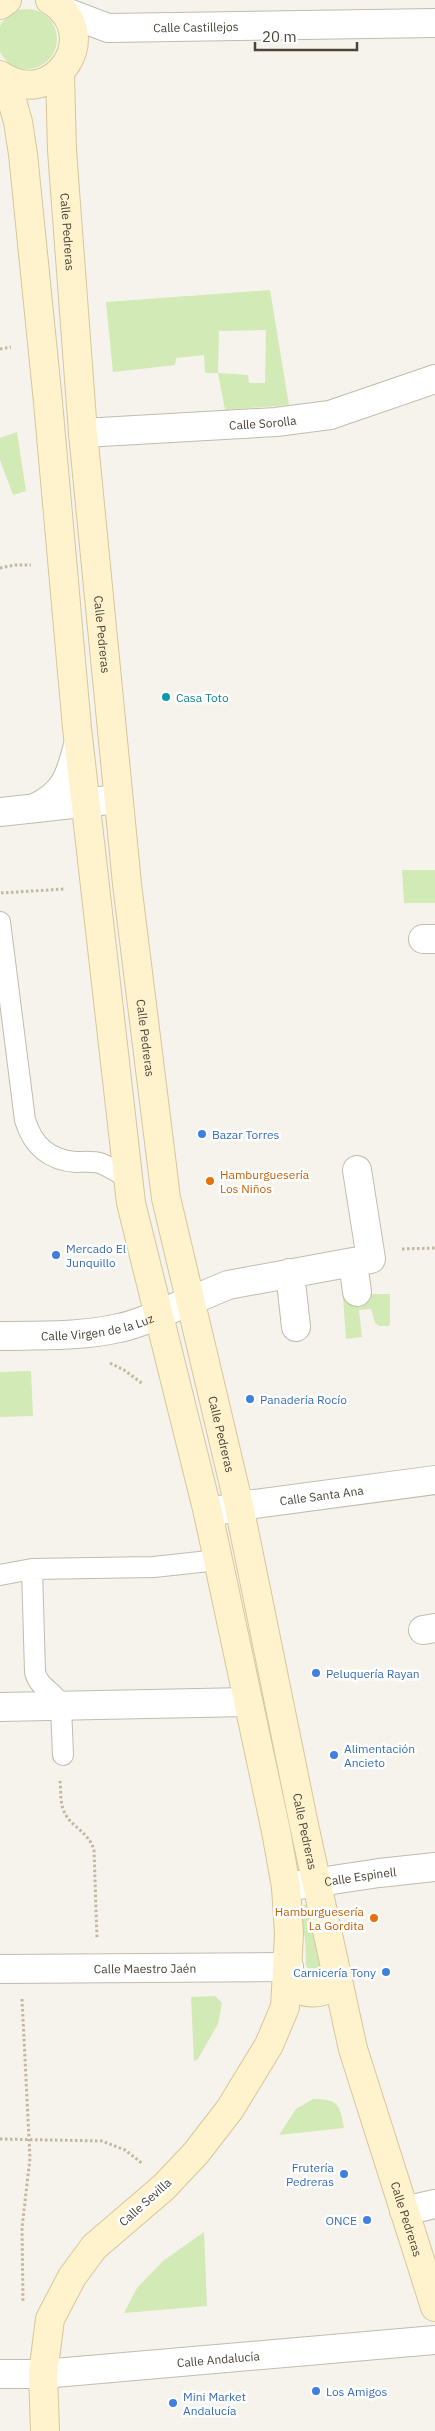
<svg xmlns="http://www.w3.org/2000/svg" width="435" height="2431" viewBox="0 0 435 2431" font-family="'IBM Plex Sans',sans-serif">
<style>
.green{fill:#d2eab5;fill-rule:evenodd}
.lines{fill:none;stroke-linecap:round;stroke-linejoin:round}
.service-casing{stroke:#c2bbae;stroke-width:22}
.pedestrian-casing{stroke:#c2bbae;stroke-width:30}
.minor-casing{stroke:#c2bbae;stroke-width:30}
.tertiary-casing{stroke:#c2bbae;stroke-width:30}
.secondary-casing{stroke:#d6c79b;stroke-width:30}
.path{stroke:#c4b79f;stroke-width:3;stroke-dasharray:2.5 2.5;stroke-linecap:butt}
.service{stroke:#fff;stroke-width:20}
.pedestrian{stroke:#fff;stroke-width:28}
.minor{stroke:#fff;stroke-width:28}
.tertiary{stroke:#fff;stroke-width:28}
.secondary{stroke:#fff3cd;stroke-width:28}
.culture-dot{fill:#0f9aa8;stroke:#fff;stroke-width:2}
.shop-dot{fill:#3f7fe0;stroke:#fff;stroke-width:2}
.food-dot{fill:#e8710a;stroke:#fff;stroke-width:2}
.labels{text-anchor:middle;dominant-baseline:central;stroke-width:5;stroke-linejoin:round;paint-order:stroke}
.street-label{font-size:12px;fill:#4b4439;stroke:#fff}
.culture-label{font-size:12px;fill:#0d838f;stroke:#fff;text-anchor:start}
.shop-label{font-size:12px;fill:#366cbe;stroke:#fff;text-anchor:start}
.food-label{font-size:12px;fill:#c56008;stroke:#fff;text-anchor:start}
</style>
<rect width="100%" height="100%" fill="#f6f3ec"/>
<path class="green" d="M-3 39a30 30 0 1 1 60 0a30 30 0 1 1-60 0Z
M270 290 289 405 225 410 218 373H205L204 355 176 358 175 365 113 372 106 302ZM266 330 265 383H249L248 375 218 373 219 331Z
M17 432 26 491 13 495 0 460V438Z
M402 870H435V903H404Z
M364 1294H390V1323L389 1326H379L375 1323 371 1309 359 1310 362 1337 346 1339 343 1297Z
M31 1371 33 1416 0 1417V1372Z
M308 1904 324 1964 319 1971 308 1969 306 1965 305 1939 301 1920 303 1905Z
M215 1996 222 2003 218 2024 198 2059 194 2061 191 1997Z
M313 2099C338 2099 340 2104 344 2128L279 2135 296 2109Z
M204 2232 207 2306 124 2313 137 2288 163 2261Z"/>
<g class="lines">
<defs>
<path id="service" d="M0 922 25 1120C33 1146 49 1160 76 1162 84 1162 93 1161 100 1163 110 1167 119 1173 128 1178
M32 1569 35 1672C39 1689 55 1691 61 1706L63 1755
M0 1575 32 1569 154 1567 218 1560"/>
<path id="pedestrian" d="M357 1170 371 1259 353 1262 357 1292
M290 1273 296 1327
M190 1301 228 1285 353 1262
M423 1630 435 1628"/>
<g id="minor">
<path id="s1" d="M83 433 276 422 330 415 435 379"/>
<path d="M35 808C66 793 70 776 78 745"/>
<path d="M0 812 118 799"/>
<path d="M423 939H435"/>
<path id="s2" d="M0 1336C39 1335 80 1337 119 1328 144 1323 167 1310 190 1301"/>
<path d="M0 1707 248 1702"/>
<path id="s3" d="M286 1887 379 1873 435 1867"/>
<path id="s4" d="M0 1969 289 1967"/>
<path d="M404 2211 435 2204"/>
</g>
<g id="tertiary">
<path id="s5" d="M63 11 108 28 435 23"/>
<path id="s6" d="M208 1513 239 1506 435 1480"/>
<path id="s7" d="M0 2374H43L435 2340"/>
</g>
<g id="secondary">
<path d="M0 5 7 0"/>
<path id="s8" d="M60 74 62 150 83 433 127 884 166 1198 239 1506 304 1825 353 2049 435 2307"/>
<path d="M0 75C55 112 105 33 50 0"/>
<path d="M6 79 18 122 23 154 48 402 77 728 131 1203 208 1513 276 1831 286 1887 289 1934 285 2007 269 2045 230 2109 196 2153 164 2187 94 2247 72 2277 50 2319 43 2374 45 2431"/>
<path d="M288 1985C307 1996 320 1994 339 1985"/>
</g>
</defs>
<use href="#service" class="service-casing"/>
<use href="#pedestrian" class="pedestrian-casing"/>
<use href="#minor" class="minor-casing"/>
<use href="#tertiary" class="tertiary-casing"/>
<use href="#secondary" class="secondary-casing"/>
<path class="path" d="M0 349 11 347
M0 568 15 565H31
M1 893 64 889
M402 1249 435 1248
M110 1363 124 1370 143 1384
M60 1781C61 1790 60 1800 63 1809 69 1827 88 1830 94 1850L97 1938
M22 1999 30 2158 22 2228 23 2302
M0 2139 102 2141 125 2150 143 2164"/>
<use href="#service" class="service"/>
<use href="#pedestrian" class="pedestrian"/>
<use href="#minor" class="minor"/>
<use href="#tertiary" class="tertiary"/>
<use href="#secondary" class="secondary"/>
</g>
<circle class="culture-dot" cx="166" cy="697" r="5"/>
<g class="shop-dot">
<circle cx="202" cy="1134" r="5"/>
<circle cx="56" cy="1255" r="5"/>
<circle cx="250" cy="1399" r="5"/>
<circle cx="316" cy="1673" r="5"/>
<circle cx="334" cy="1755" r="5"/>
<circle cx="386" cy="1972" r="5"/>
<circle cx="344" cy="2174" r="5"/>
<circle cx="367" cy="2220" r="5"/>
<circle cx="316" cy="2391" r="5"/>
<circle cx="173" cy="2403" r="5"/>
</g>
<g class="food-dot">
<circle cx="210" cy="1181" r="5"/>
<circle cx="374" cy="1918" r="5"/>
</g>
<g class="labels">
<g class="street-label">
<text stroke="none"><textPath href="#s5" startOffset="136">Calle Castillejos</textPath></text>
<text stroke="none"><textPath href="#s8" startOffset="158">Calle Pedreras</textPath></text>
<text stroke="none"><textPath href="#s1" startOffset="180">Calle Sorolla</textPath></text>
<text stroke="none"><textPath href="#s8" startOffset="562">Calle Pedreras</textPath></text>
<text stroke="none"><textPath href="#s8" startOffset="968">Calle Pedreras</textPath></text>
<text stroke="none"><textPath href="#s2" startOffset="98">Calle Virgen de la Luz</textPath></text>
<text stroke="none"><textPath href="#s8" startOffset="1372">Calle Pedreras</textPath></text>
<text stroke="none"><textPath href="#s6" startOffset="115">Calle Santa Ana</textPath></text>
<text stroke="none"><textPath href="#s8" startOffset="1778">Calle Pedreras</textPath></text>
<text stroke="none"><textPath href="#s3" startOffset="75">Calle Espinell</textPath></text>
<text stroke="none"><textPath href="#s4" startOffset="145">Calle Maestro Jaén</textPath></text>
<text transform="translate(145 2202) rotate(-42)">Calle Sevilla</text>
<text stroke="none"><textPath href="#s8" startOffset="2179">Calle Pedreras</textPath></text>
<text stroke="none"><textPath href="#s7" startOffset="219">Calle Andalucía</textPath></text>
</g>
<g class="culture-label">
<text x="176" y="697">Casa Toto</text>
</g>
<g class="shop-label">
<text x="212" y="1134">Bazar Torres</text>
<text x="66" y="1248">Mercado El<tspan x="66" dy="14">Junquillo</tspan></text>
<text x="260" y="1399">Panadería Rocío</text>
<text x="326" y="1673">Peluquería Rayan</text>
<text x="344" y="1748">Alimentación<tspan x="344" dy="14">Ancieto</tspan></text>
<text x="376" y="1972" text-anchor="end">Carnicería Tony</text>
<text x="334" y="2167" text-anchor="end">Frutería<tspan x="334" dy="14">Pedreras</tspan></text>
<text x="357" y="2220" text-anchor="end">ONCE</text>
<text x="326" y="2391">Los Amigos</text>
<text x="183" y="2396">Mini Market<tspan x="183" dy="14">Andalucía</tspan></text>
</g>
<g class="food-label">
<text x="220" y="1174">Hamburguesería<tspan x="220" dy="14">Los Niños</tspan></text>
<text x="364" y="1911" text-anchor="end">Hamburguesería<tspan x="364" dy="14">La Gordita</tspan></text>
</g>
</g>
<path d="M255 42v8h102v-8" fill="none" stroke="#4b4439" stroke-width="2.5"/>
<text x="262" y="42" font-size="15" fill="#4b4439" stroke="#ffffff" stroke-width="4" paint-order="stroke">20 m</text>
</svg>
